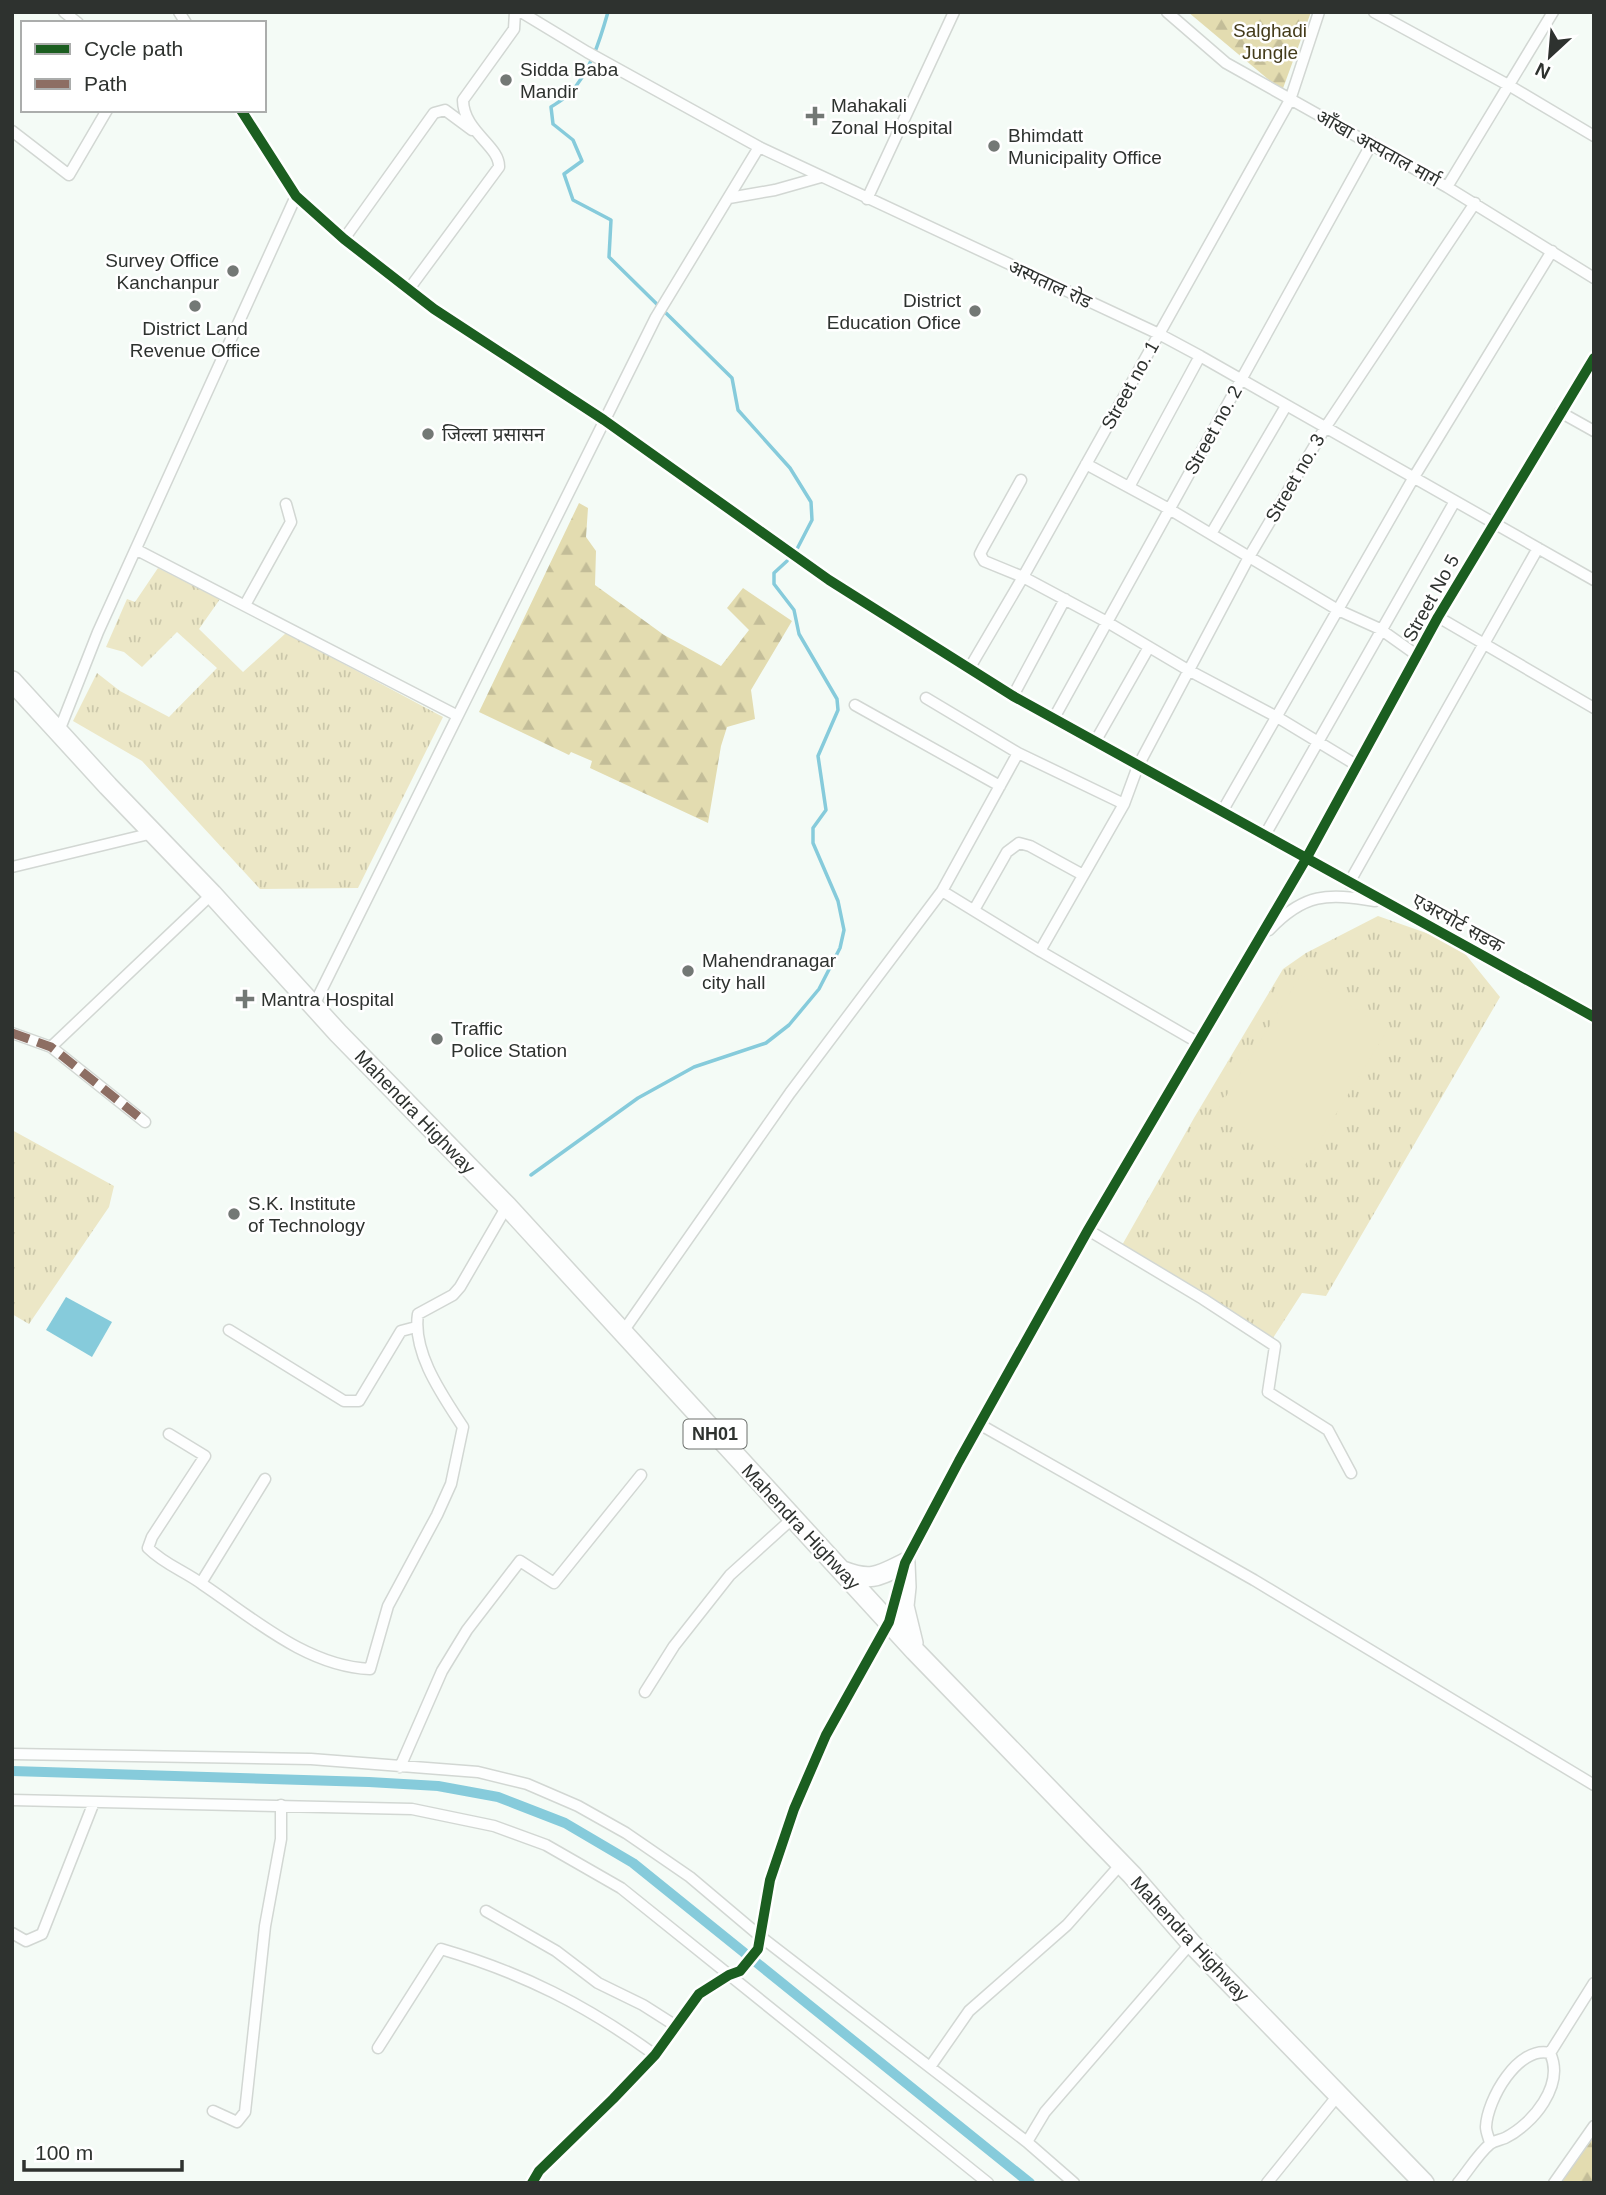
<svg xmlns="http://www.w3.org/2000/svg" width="1606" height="2195" viewBox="0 0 1606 2195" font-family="Helvetica,'Noto Sans Devanagari',sans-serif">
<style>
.grass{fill:url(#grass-tufts)}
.forest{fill:url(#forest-firs)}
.pitch{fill:#ece7c6}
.water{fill:#86cbdb}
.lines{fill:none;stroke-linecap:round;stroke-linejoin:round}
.stream{stroke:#86cbdb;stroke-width:3.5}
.canal{stroke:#86cbdb;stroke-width:10}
.street-casing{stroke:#d2d7d3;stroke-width:13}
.highway-casing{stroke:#d2d7d3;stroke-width:22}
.street{stroke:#fdfefe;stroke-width:10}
.highway{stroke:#fdfefe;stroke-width:19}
.quiet{stroke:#8d6e63;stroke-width:9;stroke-dasharray:18 9;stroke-linecap:butt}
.cycleway-casing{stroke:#fff;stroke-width:15}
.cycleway{stroke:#1b5e20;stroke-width:10}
.poi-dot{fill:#737875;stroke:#fff;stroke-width:2.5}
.labels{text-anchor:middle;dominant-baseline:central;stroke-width:5;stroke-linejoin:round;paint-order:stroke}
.shield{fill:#fff;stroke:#6d706d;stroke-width:2}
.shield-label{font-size:18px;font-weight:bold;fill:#2e322f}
.park-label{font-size:19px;fill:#433b1a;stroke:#fff}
.poi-label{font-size:19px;fill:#2e322f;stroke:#fff;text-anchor:start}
.street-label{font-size:19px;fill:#2e322f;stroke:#fff}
</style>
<defs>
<pattern id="grass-tufts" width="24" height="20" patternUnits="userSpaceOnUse" patternTransform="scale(1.75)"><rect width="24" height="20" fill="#ece7c6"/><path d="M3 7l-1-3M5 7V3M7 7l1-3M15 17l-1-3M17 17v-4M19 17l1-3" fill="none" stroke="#cbc7aa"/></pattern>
<pattern id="forest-firs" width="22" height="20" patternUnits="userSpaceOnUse" patternTransform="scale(1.75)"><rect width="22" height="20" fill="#e3dcb0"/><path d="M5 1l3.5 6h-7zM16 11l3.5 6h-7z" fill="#c3bd98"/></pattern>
</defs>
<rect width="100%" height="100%" fill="#f4fbf6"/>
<path class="grass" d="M158 568 220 599 199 629 243 672 286 633 443 717 358 888 260 889 142 761 73 721 97 673 120 691 169 717 217 668 177 632 142 667 124 652 106 647 127 599 135 602Z
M1378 916 1449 941 1462 950 1500 997 1326 1296 1302 1293 1273 1338 1121 1247 1194 1118 1283 969 1306 953Z
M12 1130 114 1186 109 1207 29 1324 12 1314Z"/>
<path class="forest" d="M1188 12H1311L1282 91Z
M579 503 588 508 586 537 596 551 595 585 664 635 721 666 749 630 727 608 743 588 792 621 751 690 755 719 727 727 721 746 708 823 590 768 592 761 571 752 569 755 479 712Z
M1594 2137V2183H1560Z"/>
<path class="pitch" d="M1301 975 1388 1029 1305 1165 1217 1111Z"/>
<path class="water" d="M66 1297 112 1322 92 1357 46 1330Z"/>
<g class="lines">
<path class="stream" d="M608 12C600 40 590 73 569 94 564 99 557 103 551 107L553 124 573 140 582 161 564 174 573 200 611 220 609 257 732 378 738 410 790 468 811 502 812 520 797 549
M531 1175 638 1098 694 1067 766 1043 789 1025 819 989 840 948 844 930 838 901 813 843V828L826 810 818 756 838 710 837 699 799 634 794 610 774 584V573L787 561"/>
<path class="canal" d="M12 1771 369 1782 438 1786 498 1797 516 1804 565 1823 633 1863 1030 2183"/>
<defs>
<path id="street" d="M64 12 78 23
M179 12 186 23
M521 12 587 52 759 147 1159 334 1200 356 1594 580
M1167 12 1226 63 1447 187 1594 278
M1374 12 1510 86 1594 136
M241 110 296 196 344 239 434 309 604 420 829 580 1013 696 1594 1017
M12 131 69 175 107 110
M1447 187 1553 12
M729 198 775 190 821 177
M867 199 954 12
M344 239 434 113 445 110 472 130
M409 289 499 167C500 146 463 131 463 100L514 29 515 12
M1560 412 1594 431
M1086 464 1169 509 1338 610 1380 629 1418 656
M1021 480 983 548 980 554 984 561 1023 577 1107 622 1188 670 1277 717 1358 766
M1129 487 1200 356
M1211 534 1286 406
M137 550 456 715
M245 605 291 522 286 504
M1438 617 1594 708
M969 669 1023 577 1290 100 1319 12
M1013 696 1065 599
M926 698 1018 753
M855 705 1000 786
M1054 718 1372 143
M59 731 98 632 296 196
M1095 742 1149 647
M1223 810 1414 477 1552 251
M1265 835 1455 501
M12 867 153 833
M1349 883 1538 548
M942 891 1018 753 1124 804
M974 910 1007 852 1019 843 1030 846 1083 875
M1269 930C1304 893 1327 893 1375 901
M1040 951 1124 804 1138 766 1249 557 1325 428 1475 203
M314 1005 656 317 759 147
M12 1033 51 1047 145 1122
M51 1047 212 894
M1088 1230 1203 1299 1275 1346 1268 1392 1328 1430 1351 1473
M229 1330 344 1401H359L401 1331 416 1327
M622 1333 790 1093 942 891 1040 951 1197 1042
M979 1424 1254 1580 1594 1785
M169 1434 205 1456 152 1537 148 1548C164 1564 184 1571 202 1584 253 1618 306 1666 370 1669L388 1606 437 1515 451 1484 463 1427C443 1396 412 1353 418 1314L453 1295 460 1287 507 1206
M905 1565 959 1461 1088 1230 1306 859 1438 617 1594 358
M201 1583 265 1479
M645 1692 674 1646 730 1575 793 1518
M12 1754 311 1759 478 1772 527 1784 578 1806 626 1833 690 1877 761 1937 1027 2142 1074 2183
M400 1767 442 1671 467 1630 520 1561 554 1583 641 1475
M12 1800 412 1809 494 1826 546 1845 621 1888 988 2183
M486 1911 556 1951 598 1983 643 2005 676 2026
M12 1933 26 1941 42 1934 94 1802
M378 2048 441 1949C523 1973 586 2005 655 2055
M930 2067 969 2011 1067 1925 1121 1864
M213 2111 237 2122 245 2112 265 1926 281 1839V1805
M1027 2142 1045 2112 1191 1943
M1490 2143C1489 2138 1486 2132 1486 2127 1487 2100 1518 2045 1550 2053
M532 2183 539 2171 613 2099 655 2055 699 1994 729 1975 740 1971 758 1949 770 1880 794 1809 826 1735 889 1622 898 1587
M1267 2183 1339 2094
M1458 2183C1468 2171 1478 2154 1490 2144 1494 2141 1500 2140 1505 2138 1533 2124 1565 2085 1550 2053L1594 1983
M1554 2183 1594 2126"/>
<path id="highway" d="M12 681 108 786 212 894 338 1033 507 1206 915 1651 1132 1875 1191 1943 1424 2183
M843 1571C871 1582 879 1576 905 1563L906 1587 904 1606 913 1643"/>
</defs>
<use href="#street" class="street-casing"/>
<use href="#highway" class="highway-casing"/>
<use href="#street" class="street"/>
<use href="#highway" class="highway"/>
<path class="quiet" d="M12 1033 51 1047 145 1122"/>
<defs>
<path id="cycleway" d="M241 110 296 196 344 239 434 309 604 420 829 580 1013 696 1594 1017
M532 2183 539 2171 613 2099 655 2055 699 1994 729 1975 740 1971 758 1949 770 1880 794 1809 826 1735 889 1622 905 1563 959 1461 1088 1230 1306 859 1438 617 1594 358"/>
</defs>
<use href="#cycleway" class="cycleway-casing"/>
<use href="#cycleway" class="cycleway"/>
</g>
<g class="poi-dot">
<circle cx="506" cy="80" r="7"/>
<path d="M811.5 105.5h7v7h7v7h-7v7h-7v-7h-7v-7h7z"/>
<circle cx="994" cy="146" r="7"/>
<circle cx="233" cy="271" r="7"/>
<circle cx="195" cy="306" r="7"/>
<circle cx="975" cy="311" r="7"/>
<circle cx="428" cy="434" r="7"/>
<circle cx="688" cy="971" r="7"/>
<path d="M241.5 988.5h7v7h7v7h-7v7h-7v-7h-7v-7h7z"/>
<circle cx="437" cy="1039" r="7"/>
<circle cx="234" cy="1214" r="7"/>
</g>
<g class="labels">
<rect class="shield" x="683.5" y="1419.5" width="63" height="29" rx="5"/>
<g class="shield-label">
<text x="715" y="1434">NH01</text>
</g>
<g class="park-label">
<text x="1270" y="30">Salghadi<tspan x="1270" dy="22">Jungle</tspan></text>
</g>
<g class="poi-label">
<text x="520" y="69">Sidda Baba<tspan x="520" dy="22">Mandir</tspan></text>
<text x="831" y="105">Mahakali<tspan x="831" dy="22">Zonal Hospital</tspan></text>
<text x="1008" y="135">Bhimdatt<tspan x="1008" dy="22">Municipality Office</tspan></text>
<text x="219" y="260" text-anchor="end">Survey Office<tspan x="219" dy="22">Kanchanpur</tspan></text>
<text x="961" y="300" text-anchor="end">District<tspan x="961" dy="22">Education Ofice</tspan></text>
<text x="195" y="328" text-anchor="middle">District Land<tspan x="195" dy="22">Revenue Office</tspan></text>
<text x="442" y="434">जिल्ला प्रसासन</text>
<text x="702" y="960">Mahendranagar<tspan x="702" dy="22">city hall</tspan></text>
<text x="261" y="999">Mantra Hospital</text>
<text x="451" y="1028">Traffic<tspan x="451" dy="22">Police Station</tspan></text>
<text x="248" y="1203">S.K. Institute<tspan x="248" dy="22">of Technology</tspan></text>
</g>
<g class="street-label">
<text transform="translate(1378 148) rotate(29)">आँखा अस्पताल मार्ग</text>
<text transform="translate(1050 284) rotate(25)">अस्पताल रोड</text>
<text transform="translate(1130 385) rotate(-61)">Street no. 1</text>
<text transform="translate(1213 430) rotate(-61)">Street no. 2</text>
<text transform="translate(1295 478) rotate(-60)">Street no. 3</text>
<text transform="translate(1431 598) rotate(-61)">Street No 5</text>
<text transform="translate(1458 923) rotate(29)">एअरपोर्ट सडक</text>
<text transform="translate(415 1112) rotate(46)">Mahendra Highway</text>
<text transform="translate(801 1527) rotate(47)">Mahendra Highway</text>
<text transform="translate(1190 1939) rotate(47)">Mahendra Highway</text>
</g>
</g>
<rect width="1606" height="2195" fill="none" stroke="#2e322f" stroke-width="28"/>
<rect x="21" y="21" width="245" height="91" fill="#ffffff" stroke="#abadac" stroke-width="2"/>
<rect x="35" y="44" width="35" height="10" fill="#1b5e20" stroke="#abadac" stroke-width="2"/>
<text x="84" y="56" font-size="21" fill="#2e322f">Cycle path</text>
<rect x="35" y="79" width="35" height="10" fill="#8d6e63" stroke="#abadac" stroke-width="2"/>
<text x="84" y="91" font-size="21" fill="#2e322f">Path</text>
<g transform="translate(1550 56) rotate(206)" stroke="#ffffff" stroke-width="5" paint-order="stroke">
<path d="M0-5L12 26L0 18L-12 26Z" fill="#2e322f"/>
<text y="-10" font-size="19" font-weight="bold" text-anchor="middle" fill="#2e322f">N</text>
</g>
<path d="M24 2160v10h158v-10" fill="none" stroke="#2e322f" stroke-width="3.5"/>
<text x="35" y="2160" font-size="21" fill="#2e322f" stroke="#ffffff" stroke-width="5" paint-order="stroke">100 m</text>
</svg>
